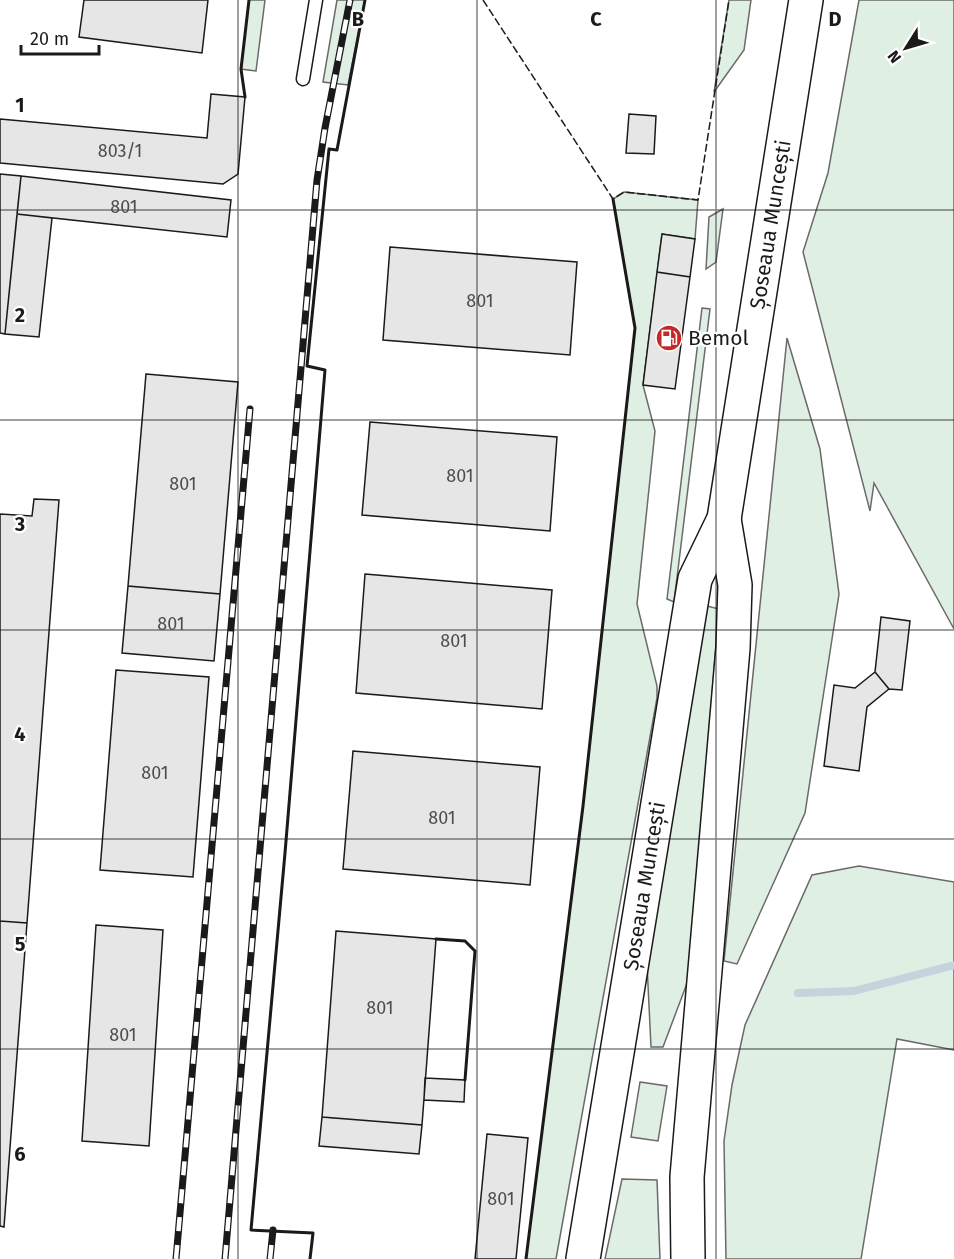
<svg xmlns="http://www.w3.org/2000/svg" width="954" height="1259" viewBox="0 0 954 1259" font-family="'Fira Sans',sans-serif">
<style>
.green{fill:#e0efe3;stroke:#6a6a6a;stroke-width:1.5}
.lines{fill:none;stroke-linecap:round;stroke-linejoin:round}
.stream{stroke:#c6d2dc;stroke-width:8}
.building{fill:#e6e6e6;stroke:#1a1a1a;stroke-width:1.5}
.lane-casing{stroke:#1a1a1a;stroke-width:15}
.primary-casing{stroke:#1a1a1a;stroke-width:36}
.lane{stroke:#fff;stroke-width:12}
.primary{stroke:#fff;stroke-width:33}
.rail-casing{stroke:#1a1a1a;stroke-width:7}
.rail{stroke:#fff;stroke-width:4.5;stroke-dasharray:14;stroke-linecap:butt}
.fence{stroke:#1a1a1a;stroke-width:1.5;stroke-dasharray:8 3;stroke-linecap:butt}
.wall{stroke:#1a1a1a;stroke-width:3}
.grid{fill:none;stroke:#1a1a1a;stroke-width:1.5;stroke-opacity:0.55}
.labels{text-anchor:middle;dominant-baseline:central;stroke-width:4.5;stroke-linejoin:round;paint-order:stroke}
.number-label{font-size:18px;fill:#4d4d4d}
.street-label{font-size:21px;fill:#1a1a1a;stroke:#fff}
.poi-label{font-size:21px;fill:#1a1a1a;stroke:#fff;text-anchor:start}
.grid-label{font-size:20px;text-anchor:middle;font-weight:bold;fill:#1a1a1a;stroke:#fff;stroke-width:4.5;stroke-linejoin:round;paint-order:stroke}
</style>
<rect width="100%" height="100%" fill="#fff"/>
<path class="green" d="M249 0H265L256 71 241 69Z
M337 0H365L348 85 323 82Z
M729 0H751L744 50 714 92Z
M859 0H954V629L874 483 870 511 803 252 828 173Z
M624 192 698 200 695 239 662 234 643 385 655 431 637 604 657 686V698L556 1259H526L583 806 635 328 613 199Z
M723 209 716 262 706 269 709 217Z
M702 308 710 309 674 602 667 599Z
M787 338 820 449 839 594 805 813 737 964 724 961Z
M707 606 719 609 689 978 663 1047H651L647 964Z
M859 866 954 882V1050L897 1039 861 1259H726L724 1141 732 1085 745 1025 812 875Z
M640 1082 667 1086 658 1141 631 1137Z
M622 1179 657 1180 660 1259H605Z"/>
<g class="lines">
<path class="stream" d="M798 993 854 991 954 965"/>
</g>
<path class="building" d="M84 0H208L202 53 79 37Z
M211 94 245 97 238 174 223 184 0 163V119L207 138Z
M629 114 656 116 654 154 626 153Z
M0 174 21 176 5 334 0 333Z
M21 176 231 200 227 237 17 214Z
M17 214 52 218 39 337 5 334Z
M662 234 695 239 690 277 657 272Z
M390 247 577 262 570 355 383 340Z
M657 272 690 277 675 389 643 385Z
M146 374 238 382 220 594 128 586Z
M370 422 557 437 550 531 362 515Z
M34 499 59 500 27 923 0 921V514L32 516Z
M365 574 552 590 542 709 356 693Z
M128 586 220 594 214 661 122 653Z
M881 617 910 621 902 690 889 689 875 672Z
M116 670 209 677 193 877 100 870Z
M875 672 889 689 867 707 859 771 824 766 834 685 855 688Z
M353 751 540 767 530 885 343 869Z
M0 921 27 923 4 1227 0 1226Z
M96 925 163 930 149 1146 82 1141Z
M336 931 436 939 422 1125 322 1117Z
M425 1078 465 1080 464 1102 424 1100Z
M322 1117 422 1125 419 1154 319 1146Z
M487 1134 528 1138 516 1259H475Z"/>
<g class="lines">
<defs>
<path id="lane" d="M303 79 316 0"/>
<g id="primary">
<path id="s1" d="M583 1259 695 579 724 519 806 0"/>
<path d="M688 1259 687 1177 733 648 735 585 724 519"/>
</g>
</defs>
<use href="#lane" class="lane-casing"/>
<use href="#primary" class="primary-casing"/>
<use href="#lane" class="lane"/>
<use href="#primary" class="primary"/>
<defs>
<path id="rail" d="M176 1259 250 409
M225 1259 317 180 325 128 350 0
M270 1259 273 1230"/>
</defs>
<use href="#rail" class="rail-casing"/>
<use href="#rail" class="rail"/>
<path class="fence" d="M483 0 613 199 624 192 698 200 729 0"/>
<path class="wall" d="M245 97 241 69 249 0
M436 939 465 941 475 951 465 1080
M310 1259 313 1233 251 1230 285 853 325 370 307 366 329 149 337 150 365 0
M526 1259 583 806 635 328 613 199"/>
</g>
<path class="grid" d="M238 0V1259M477 0V1259M716 0V1259M0 210H954M0 420H954M0 630H954M0 839H954M0 1049H954"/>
<defs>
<symbol id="fuel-disc" viewBox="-11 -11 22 22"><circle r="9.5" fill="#c62828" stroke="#fff"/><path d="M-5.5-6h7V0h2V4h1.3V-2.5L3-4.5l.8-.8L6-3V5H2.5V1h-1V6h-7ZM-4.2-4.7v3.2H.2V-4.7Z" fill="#fff"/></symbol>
</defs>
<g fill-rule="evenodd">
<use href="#fuel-disc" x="654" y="323" width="30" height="30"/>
</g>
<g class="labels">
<g class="number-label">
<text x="120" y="151">803/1</text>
<text x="124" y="207">801</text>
<text x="480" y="301">801</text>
<text x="460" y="476">801</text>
<text x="183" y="484">801</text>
<text x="171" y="624">801</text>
<text x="454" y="641">801</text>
<text x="155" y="773">801</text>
<text x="442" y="818">801</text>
<text x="380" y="1008">801</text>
<text x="123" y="1035">801</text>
<text x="501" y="1199">801</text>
</g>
<g class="street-label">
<text stroke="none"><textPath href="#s1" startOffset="1054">Șoseaua Muncești</textPath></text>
<text stroke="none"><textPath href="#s1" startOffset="378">Șoseaua Muncești</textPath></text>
</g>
<g class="poi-label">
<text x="688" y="338">Bemol</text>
</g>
</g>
<g class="grid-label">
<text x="358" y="26">B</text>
<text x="596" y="26">C</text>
<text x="835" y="26">D</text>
<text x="20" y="112">1</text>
<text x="20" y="322">2</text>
<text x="20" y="531">3</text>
<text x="20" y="741">4</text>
<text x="20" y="951">5</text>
<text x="20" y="1161">6</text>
</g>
<g transform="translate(906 48) rotate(233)" stroke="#ffffff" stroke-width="4.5" paint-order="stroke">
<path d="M0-4.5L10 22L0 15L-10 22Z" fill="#1a1a1a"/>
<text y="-9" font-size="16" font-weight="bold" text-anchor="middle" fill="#1a1a1a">N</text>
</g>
<path d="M21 45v9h78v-9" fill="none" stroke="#1a1a1a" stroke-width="3"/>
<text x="30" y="45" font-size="18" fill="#1a1a1a" stroke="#ffffff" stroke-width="4.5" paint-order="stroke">20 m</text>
</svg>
